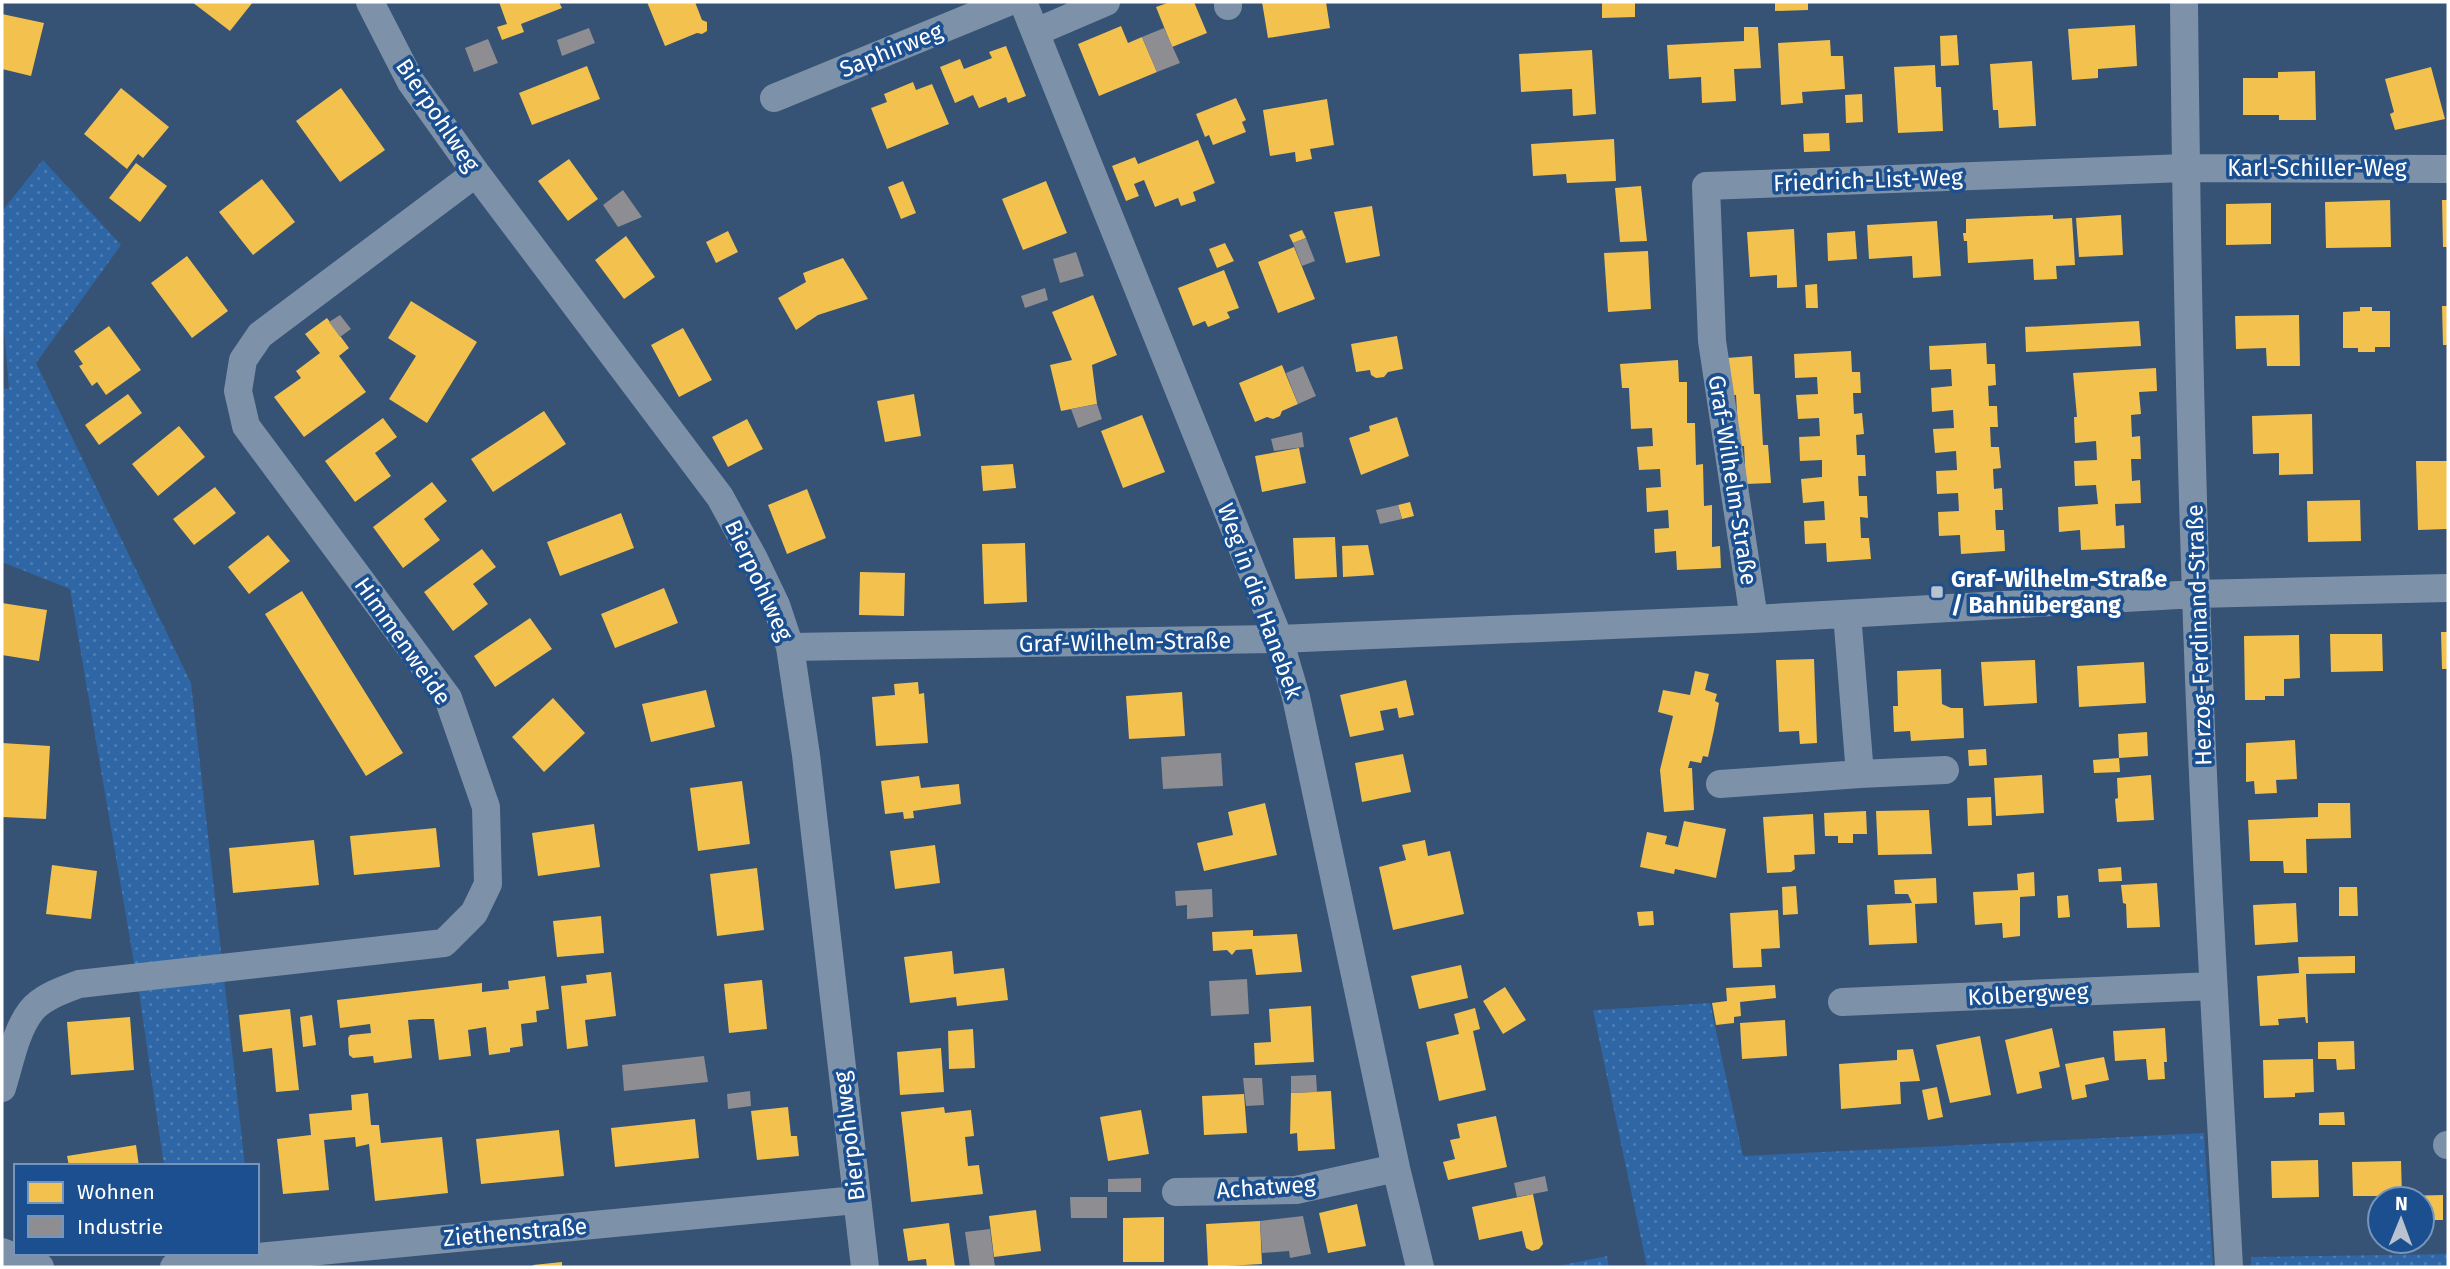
<svg xmlns="http://www.w3.org/2000/svg" width="2450" height="1269" viewBox="0 0 2450 1269" font-family="'Fira Sans',sans-serif">
<style>
.green{fill:url(#green-dots)}
.homes{fill:#f2c14e}
.industry{fill:#8d8d92}
.lines{fill:none;stroke-linecap:round;stroke-linejoin:round}
.minor{stroke:#7d92a8;stroke-width:28}
.poi-dot{fill:#b9c2ce;stroke:#1b4f8f;stroke-width:2.5}
.labels{text-anchor:middle;dominant-baseline:central;stroke-width:7;stroke-linejoin:round;paint-order:stroke}
.street-label{font-size:23px;fill:#fff;stroke:#1b4f8f}
.poi-label{font-size:23px;font-weight:bold;fill:#fff;stroke:#1b4f8f;text-anchor:start}
</style>
<defs>
<pattern id="green-dots" width="8" height="8" patternUnits="userSpaceOnUse" patternTransform="scale(1.75)"><rect width="8" height="8" fill="#2f66a5"/><path d="M2 2h.1M6 6h.1" fill="none" stroke="#4e7db2" stroke-width="1.8" stroke-linecap="round"/></pattern>
</defs>
<rect width="100%" height="100%" fill="#365274"/>
<path class="green" d="M43 160 121 245 36 363 191 683 245 1166H164L139 992 70 589 2 562V388L9 389 2 306V211Z
M1710 1003 1743 1156 2204 1133 2213 1267H1647L1593 1010Z
M2448 1254V1267H2251V1257Z
M1607 1256 1609 1267H1553Z"/>
<path class="homes" d="M192 2H253L230 31Z
M499 2H559L562 8 521 24 524 32 502 40 497 27 507 24Z
M647 2H695L702 20 707 22V31L702 34 697 33 665 46Z
M1170 2H1194L1207 33 1172 47 1156 7Z
M1262 2H1326L1330 28 1268 38Z
M1602 2H1635V17L1602 18Z
M1775 2H1808V10L1775 11Z
M2 14 44 23 31 76 2 69Z
M2135 25 2137 66 2098 69V78L2072 80 2068 29Z
M1121 26 1128 43 1142 37 1157 72 1099 96 1078 44Z
M1744 27H1758L1761 68 1734 69 1736 101 1702 103 1701 77 1669 79 1667 45 1744 41Z
M1957 35 1959 65 1941 66 1940 36Z
M1830 40 1831 56H1843L1845 89 1802 92 1803 103 1781 105 1778 43Z
M1006 46 1026 96 1008 103 1006 97 979 108 973 95 955 103 940 67 960 59 964 69 992 58 989 52Z
M1592 50 1596 114 1573 116 1572 89 1521 92 1519 54Z
M2032 61 2036 126 1999 128 1998 110H1993L1990 64Z
M1935 65 1936 87H1941L1943 131 1898 133 1894 67Z
M587 66 600 99 532 125 519 93Z
M2431 67 2445 119 2395 130 2390 114 2394 112 2385 79Z
M2315 71 2316 120H2279V115H2243V78H2278V72Z
M913 82 916 90 932 84 949 124 887 149 871 108 887 102 884 94Z
M121 88 169 127 143 158 138 154 127 169 84 134Z
M341 88 385 150 340 182 296 121Z
M1862 94 1863 122 1846 123 1845 95Z
M1236 98 1246 120 1242 122 1246 132 1213 145 1209 135 1205 137 1196 114Z
M1327 99 1334 145 1310 149 1312 159 1296 162 1295 152 1270 156 1263 110Z
M1829 133 1830 151 1804 152 1803 134Z
M1614 139 1616 181 1567 183 1566 174 1533 176 1531 144Z
M1198 140 1215 183 1193 192 1196 201 1181 206 1178 198 1155 207 1144 180 1134 184 1139 196 1126 201 1112 166 1135 157 1138 164Z
M569 159 598 199 568 221 538 181Z
M136 163 167 186 140 222 109 198Z
M262 179 295 222 253 255 219 212Z
M903 181 916 213 901 219 888 187Z
M1046 181 1067 233 1023 250 1002 199Z
M1641 186 1647 241 1620 242 1615 188Z
M2390 200 2391 247 2326 248 2325 202Z
M2442 200H2448V247H2443Z
M2271 203V244L2226 245V204Z
M1372 206 1380 256 1346 263 1334 212Z
M2053 215V219L2072 218 2075 265 2056 266 2057 279 2034 280 2033 259 1968 263 1967 241H1964L1963 233H1966V219Z
M2121 215 2123 255 2079 257 2076 218Z
M1937 221 1941 276 1913 278 1912 256 1869 259 1867 225Z
M1794 229 1797 287 1777 288V275L1750 277 1747 232Z
M1302 230 1306 238 1293 243 1289 235Z
M728 231 738 252 716 263 706 242Z
M1855 231 1857 259 1828 261 1827 233Z
M626 236 655 277 624 299 595 260Z
M1225 243 1234 261 1217 268 1209 249Z
M1294 247 1315 299 1278 313 1258 262Z
M1648 251 1651 309 1608 312 1604 253Z
M187 256 228 311 192 338 151 283Z
M843 258 868 299 818 315 796 330 778 298 806 282 803 273Z
M1224 270 1239 308 1227 312 1230 318 1208 327 1205 321 1193 326 1178 288Z
M1817 284 1818 308H1806L1805 285Z
M1093 295 1117 355 1092 365 1097 404 1061 411 1050 365 1072 360 1052 312Z
M411 301 477 342 427 423 389 399 416 356 388 338Z
M2442 306H2448V345H2443Z
M2360 307H2372V311H2390V347H2375V352H2358V348H2343V312L2360 311Z
M2299 315 2300 366H2267L2266 348 2236 349 2235 316Z
M327 318 349 348 339 356 366 392 304 437 274 397 301 378 296 371 320 353 305 334Z
M2139 321 2141 346 2026 352 2025 327Z
M109 326 141 370 106 395 97 382 92 386 79 366 83 364 74 351Z
M683 328 712 380 679 397 651 345Z
M1397 336 1403 369 1388 372 1384 377 1376 378 1371 375 1370 370 1356 372 1351 344Z
M1986 343 1987 364H1995L1996 385 1988 386 1989 406H1997L1998 427H1990L1991 447H1999L2001 468 1993 469 1994 489 2002 488 2003 510H1995L1996 530H2004L2005 551 1961 554 1960 535 1939 536 1938 512 1959 511 1958 493 1937 494 1936 471 1957 470 1956 451 1935 453 1933 429 1954 428 1953 410 1932 412 1931 388 1952 386 1951 369 1930 370 1929 346Z
M1851 351 1852 372H1860L1861 393H1853L1854 414 1862 413 1864 434 1856 435 1857 455H1865L1866 476H1858L1859 496H1867L1868 518 1860 517 1861 538H1869L1871 559 1827 562 1826 543 1805 544 1804 521 1825 520 1824 501 1803 503 1801 479 1822 477V460L1800 461 1799 437 1820 436 1819 418 1798 419 1796 395 1818 394 1817 377 1795 378 1794 354Z
M1752 356 1754 394H1760L1763 445H1768L1771 483 1746 484 1744 446H1739L1736 395 1729 396 1727 358Z
M1678 360 1679 382H1687V423H1695L1696 465 1703 464 1704 506 1712 505V547L1720 546 1721 568 1677 570 1676 551 1655 553 1654 529 1669 528 1668 510 1647 512 1646 488 1661 487 1660 469 1639 470 1637 447 1653 446 1652 428 1631 429 1629 388H1622L1620 364Z
M1282 365 1298 404 1282 411 1280 416 1273 419 1267 417 1255 422 1239 383Z
M2156 368 2157 391 2139 392 2141 414 2131 415 2132 437 2140 436 2141 459H2131L2132 481 2140 480 2141 503 2115 504 2116 526 2124 525 2125 548 2081 550 2080 530 2059 532 2058 507 2098 504 2096 485 2075 486 2074 461 2097 460 2096 441 2075 443 2074 417H2077L2073 373Z
M128 394 142 413 99 445 85 425Z
M914 394 921 436 885 442 877 401Z
M544 411 566 444 493 492 471 459Z
M2312 414 2313 474 2279 475V453L2253 454 2252 416Z
M1142 415 1165 472 1123 488 1101 431Z
M1397 417 1409 456 1361 475 1349 438 1370 431 1369 426Z
M383 418 397 437 375 453 391 476 355 502 325 461Z
M747 419 763 449 728 467 712 437Z
M179 426 205 457 158 496 132 464Z
M1299 448 1306 483 1262 492 1255 456Z
M2416 461H2448V529L2418 530Z
M1013 464 1016 488 983 491 981 466Z
M432 482 447 501 424 519 440 540 403 568 373 527Z
M215 487 236 513 194 545 173 519Z
M807 489 826 538 787 554 768 505Z
M2360 500 2361 541 2308 542 2307 501Z
M1410 502 1414 516 1402 519 1398 505Z
M621 513 634 548 560 576 547 542Z
M268 535 290 561 249 594 228 567Z
M1335 537 1337 577 1295 579 1293 538Z
M1025 543 1027 602 984 604 982 544Z
M1368 545 1374 575 1343 577 1342 546Z
M482 549 496 567 473 584 488 604 453 631 424 592Z
M860 572 905 573 904 616 859 615Z
M664 588 678 623 615 648 601 614Z
M302 591 403 753 366 776 265 614Z
M2 603 47 610 39 661 2 655Z
M530 618 552 649 495 687 474 656Z
M2441 632H2448V669H2442Z
M2330 634H2382L2383 671 2331 672Z
M2299 635 2300 678 2284 679V696H2265V700H2245L2244 636Z
M1814 659 1817 743 1800 744 1799 731 1779 732 1776 660Z
M2035 660 2037 703 1984 706 1981 662Z
M2144 662 2146 703 2079 707 2077 666Z
M1941 669 1942 704 1951 708H1963L1964 738 1911 741 1910 731 1894 732 1893 706H1898L1897 671Z
M1695 671 1709 674 1705 690 1717 694 1715 701 1719 703 1714 730 1708 757 1703 756 1701 763 1690 761 1688 768H1692L1694 810 1664 812 1660 770 1673 716 1658 712 1663 690 1690 695Z
M1406 680 1414 715 1399 718 1397 708 1380 711 1384 730 1350 737 1340 695Z
M918 682 919 694 924 693 928 743 876 746 872 697 895 695 894 684Z
M706 690 715 727 651 742 642 704Z
M1182 692 1185 736 1129 739 1126 696Z
M553 698 585 733 544 772 512 737Z
M2147 732 2148 756 2119 758 2118 734Z
M2295 740 2297 779 2276 780 2277 793 2255 794 2254 781 2246 782V743Z
M2 743 50 746 46 819 2 817Z
M1986 749 1987 765 1969 766 1968 750Z
M1403 754 1411 792 1362 802 1355 763Z
M2119 758 2120 772 2094 773 2093 760Z
M2042 775 2044 813 1996 816 1994 778Z
M2151 775 2154 820 2117 822 2115 799 2118 798 2117 778Z
M919 776 921 788 959 784 961 804 913 811 914 818 904 819 903 812 885 814 881 781Z
M742 781 750 844 698 851 690 788Z
M1991 797 1992 825 1968 826 1967 798Z
M1265 803 1277 855 1204 871 1197 843 1233 835 1228 812Z
M2318 803H2350L2351 838 2306 839 2307 873H2284L2283 861H2250L2248 820 2318 817Z
M1929 810 1932 854 1878 855 1876 811Z
M1866 811 1867 834H1853V843H1838V836H1825L1824 813Z
M1813 814 1815 854 1794 855 1795 869 1791 872 1767 873 1763 817Z
M1684 821 1726 829 1716 878 1675 869 1674 874 1640 867 1647 832 1667 836 1665 844 1678 847Z
M594 824 600 867 538 876 532 833Z
M436 828 440 867 354 875 350 836Z
M314 840 319 885 233 893 229 848Z
M1425 840 1428 856 1450 851 1464 914 1393 930 1379 867 1406 860 1402 845Z
M935 845 940 883 895 889 890 851Z
M52 865 97 871 91 919 46 914Z
M2121 867 2122 881 2099 882 2098 869Z
M757 868 764 930 717 936 710 874Z
M2034 872 2035 896 2020 897V936L2003 938 2002 923 1975 925 1973 892 2018 890 2017 874Z
M1936 878 1937 903 1915 904 1917 943 1869 945 1867 905 1912 903 1908 894H1895L1894 880Z
M2157 883 2160 927 2127 928 2126 904 2123 903 2121 885Z
M1796 886 1798 914 1783 915 1782 887Z
M2339 887H2357L2358 916H2339Z
M2068 895 2070 917 2058 918 2057 896Z
M2296 903 2298 942 2255 945 2253 905Z
M1778 910 1780 948 1761 949 1762 967 1733 968 1730 913Z
M1653 911 1654 925 1639 926 1637 912Z
M601 916 604 953 557 957 553 921Z
M1253 930V936L1297 934 1302 972 1256 975 1252 949 1236 950 1232 955 1227 950 1213 951 1212 932Z
M952 951 954 974 1004 968 1008 1000 957 1006 956 997 910 1003 904 957Z
M2355 956V973L2306 974 2308 1023H2306L2305 1017 2278 1019 2279 1025 2260 1026 2257 976 2299 973 2298 957Z
M1461 965 1468 998 1419 1009 1411 976Z
M611 972 616 1016 585 1020 588 1046 567 1049 561 986 587 983 586 975Z
M545 976 549 1009 536 1011 537 1022 521 1024 523 1046 510 1048V1052L489 1055 486 1027 468 1030 471 1056 439 1060 434 1019H421L408 1020 412 1058 374 1063 373 1056 353 1058 349 1055 348 1038 350 1035 371 1033 370 1024 340 1028 337 1000 482 983V992L509 989 508 981Z
M762 980 767 1029 729 1033 724 984Z
M1775 985 1776 998 1740 1002 1741 1016 1734 1017V1023L1716 1025 1712 1003 1727 1001 1726 988Z
M1505 987 1526 1020 1503 1034 1483 1001Z
M1311 1006 1314 1062 1255 1065 1254 1043 1271 1042 1269 1009Z
M1475 1008 1480 1029 1473 1031 1486 1090 1439 1101 1426 1042 1459 1034 1454 1014Z
M290 1009 299 1090 276 1092 272 1048 243 1052 239 1015Z
M312 1015 316 1045 303 1047 300 1017Z
M130 1017 134 1070 71 1075 67 1022Z
M1785 1020 1787 1056 1742 1059 1740 1023Z
M2052 1028 2060 1067 2039 1072 2042 1088 2017 1094 2005 1040Z
M2165 1028 2167 1062H2164L2165 1079 2148 1080 2146 1059 2115 1061 2113 1031Z
M973 1029 975 1068 949 1069 948 1031Z
M1980 1036 1991 1095 1950 1103 1936 1045Z
M2354 1041 2355 1069 2337 1070 2336 1059H2318V1042Z
M941 1048 944 1092 900 1095 897 1052Z
M1913 1049 1920 1081 1900 1082 1901 1104 1841 1109 1839 1064 1897 1060V1050Z
M2104 1057 2109 1080 2085 1085 2087 1097 2072 1100 2065 1064Z
M2313 1059 2314 1092 2295 1093V1097L2264 1098 2263 1060Z
M1937 1087 1943 1117 1928 1120 1922 1090Z
M1331 1091 1335 1149 1298 1151 1297 1133 1290 1134 1291 1093Z
M368 1093 371 1125H379L381 1143 442 1137 448 1193 375 1201 369 1144 356 1147 355 1137 324 1140 329 1190 283 1194 277 1139 311 1135 309 1114 352 1110 351 1095Z
M1244 1094 1247 1133 1204 1135 1202 1096Z
M788 1107 791 1136H797L799 1156 757 1160 751 1111Z
M944 1107 945 1113 971 1110 974 1136 965 1137 968 1166 979 1165 983 1194 911 1202 901 1112Z
M1141 1110 1149 1154 1108 1161 1100 1117Z
M2344 1112 2345 1125H2319V1113Z
M1496 1116 1507 1167 1448 1180 1443 1162 1455 1159 1450 1140 1460 1138 1457 1124Z
M695 1119 699 1158 615 1167 611 1128Z
M559 1130 564 1176 481 1184 476 1139Z
M136 1145 139 1166H69L67 1156Z
M2318 1160 2319 1197 2272 1198 2271 1161Z
M2401 1161 2402 1196H2353L2352 1162Z
M1533 1194 1543 1244 1539 1249 1532 1251 1526 1248 1522 1231 1479 1240 1472 1207Z
M2443 1195V1220H2422V1199H2402V1196Z
M1357 1204 1366 1246 1328 1253 1319 1213Z
M1036 1210 1041 1251 994 1257 989 1216Z
M1164 1217V1262H1123V1218Z
M1260 1221 1262 1264 1208 1267 1206 1224Z
M949 1223 955 1267H927L926 1259 908 1261 903 1229Z
M562 1262V1267H534L533 1265Z"/>
<path class="industry" d="M589 28 595 43 562 56 557 40Z
M1164 28 1180 63 1157 72 1142 37Z
M488 39 498 63 474 72 465 48Z
M623 190 642 217 618 227 603 205Z
M1306 238 1315 261 1302 266 1293 243Z
M1076 252 1084 276 1060 283 1053 259Z
M1045 288 1048 300 1025 308 1021 296Z
M340 315 351 329 340 337 329 322Z
M1303 366 1316 396 1298 404 1286 373Z
M1097 404 1102 419 1078 428 1071 409Z
M1302 432 1304 447 1274 451 1271 439Z
M1398 505 1402 519 1380 524 1376 510Z
M1221 753 1223 786 1163 789 1161 757Z
M1212 889 1213 917 1187 919V905L1176 906 1175 891Z
M1247 979 1249 1014 1211 1016 1209 981Z
M704 1056 708 1082 624 1091 622 1065Z
M1316 1075 1317 1092 1291 1093V1076Z
M1243 1078H1262L1264 1105 1246 1106Z
M750 1091 751 1106 728 1109 727 1094Z
M1545 1176 1548 1191 1517 1197 1514 1183Z
M1141 1178V1192H1108V1179Z
M1070 1197H1107V1218H1071Z
M1303 1216 1311 1254 1290 1258 1289 1251 1262 1253 1260 1221Z
M990 1229 995 1267H970L965 1232Z"/>
<g class="lines">
<path class="minor" d="M370 2 411 82 476 173 720 497 754 559 776 605 790 647 806 755 865 1267
M1023 2 1279 639 1296 697 1396 1168 1420 1267
M1228 2V6
M2184 2C2186 199 2189 396 2196 593 2203 818 2217 1043 2229 1267
M1036 32 1106 2
M774 98 1008 2
M1754 619 1712 341 1706 186 2185 168 2448 169
M790 647 1279 639 1754 619 2196 594 2448 588
M1860 774 1945 770
M1720 784 1860 774 1847 614
M1842 1002 2213 986
M2 1088C10 1063 15 1032 31 1011 42 997 63 990 79 984L444 943 474 913 488 884 486 807 448 698 246 426 238 391 243 360 260 335 476 173
M2447 1145H2448
M1176 1192 1296 1190 1396 1168
M2 1252 40 1267
M174 1267 215 1261 856 1200"/>
</g>
<rect class="poi-dot" x="1930" y="585" width="14" height="14" rx="3.5"/>
<g class="labels">
<g class="street-label">
<text transform="translate(891 50) rotate(-22)">Saphirweg</text>
<text transform="translate(438 115) rotate(56)">Bierpohlweg</text>
<text x="2317" y="168">Karl-Schiller-Weg</text>
<text transform="translate(1868 180) rotate(-2)">Friedrich-List-Weg</text>
<text transform="translate(1733 480) rotate(81)">Graf-Wilhelm-Straße</text>
<text transform="translate(759 580) rotate(65)">Bierpohlweg</text>
<text transform="translate(1260 601) rotate(70)">Weg in die Hanebek</text>
<text transform="translate(2199 635) rotate(-92)">Herzog-Ferdinand-Straße</text>
<text transform="translate(403 641) rotate(55)">Himmenweide</text>
<text transform="translate(1125 642) rotate(-1)">Graf-Wilhelm-Straße</text>
<text transform="translate(2028 994) rotate(-3)">Kolbergweg</text>
<text transform="translate(849 1136) rotate(-97)">Bierpohlweg</text>
<text transform="translate(1266 1187) rotate(-4)">Achatweg</text>
<text transform="translate(515 1232) rotate(-5)">Ziethenstraße</text>
</g>
<g class="poi-label">
<text x="1951" y="579">Graf-Wilhelm-Straße<tspan x="1951" dy="26">/ Bahnübergang</tspan></text>
</g>
</g>
<rect width="2450" height="1269" fill="none" stroke="#ffffff" stroke-width="7"/>
<rect x="14" y="1164" width="245" height="91" fill="#1b4f8f" stroke="#7695bc" stroke-width="2"/>
<rect x="28" y="1182" width="35" height="21" fill="#f2c14e" stroke="#7695bc" stroke-width="2"/>
<text x="77" y="1199" font-size="21" fill="#ffffff">Wohnen</text>
<rect x="28" y="1216" width="35" height="21" fill="#8d8d92" stroke="#7695bc" stroke-width="2"/>
<text x="77" y="1234" font-size="21" fill="#ffffff">Industrie</text>
<g transform="translate(2401 1220) rotate(1)"><circle r="33" fill="#1b4f8f" stroke="#7695bc" stroke-width="2"/>
<path d="M0-5L12 26L0 18L-12 26Z" fill="#b9c2ce"/>
<text y="-10" font-size="19" font-weight="bold" text-anchor="middle" fill="#ffffff">N</text>
</g>
</svg>
